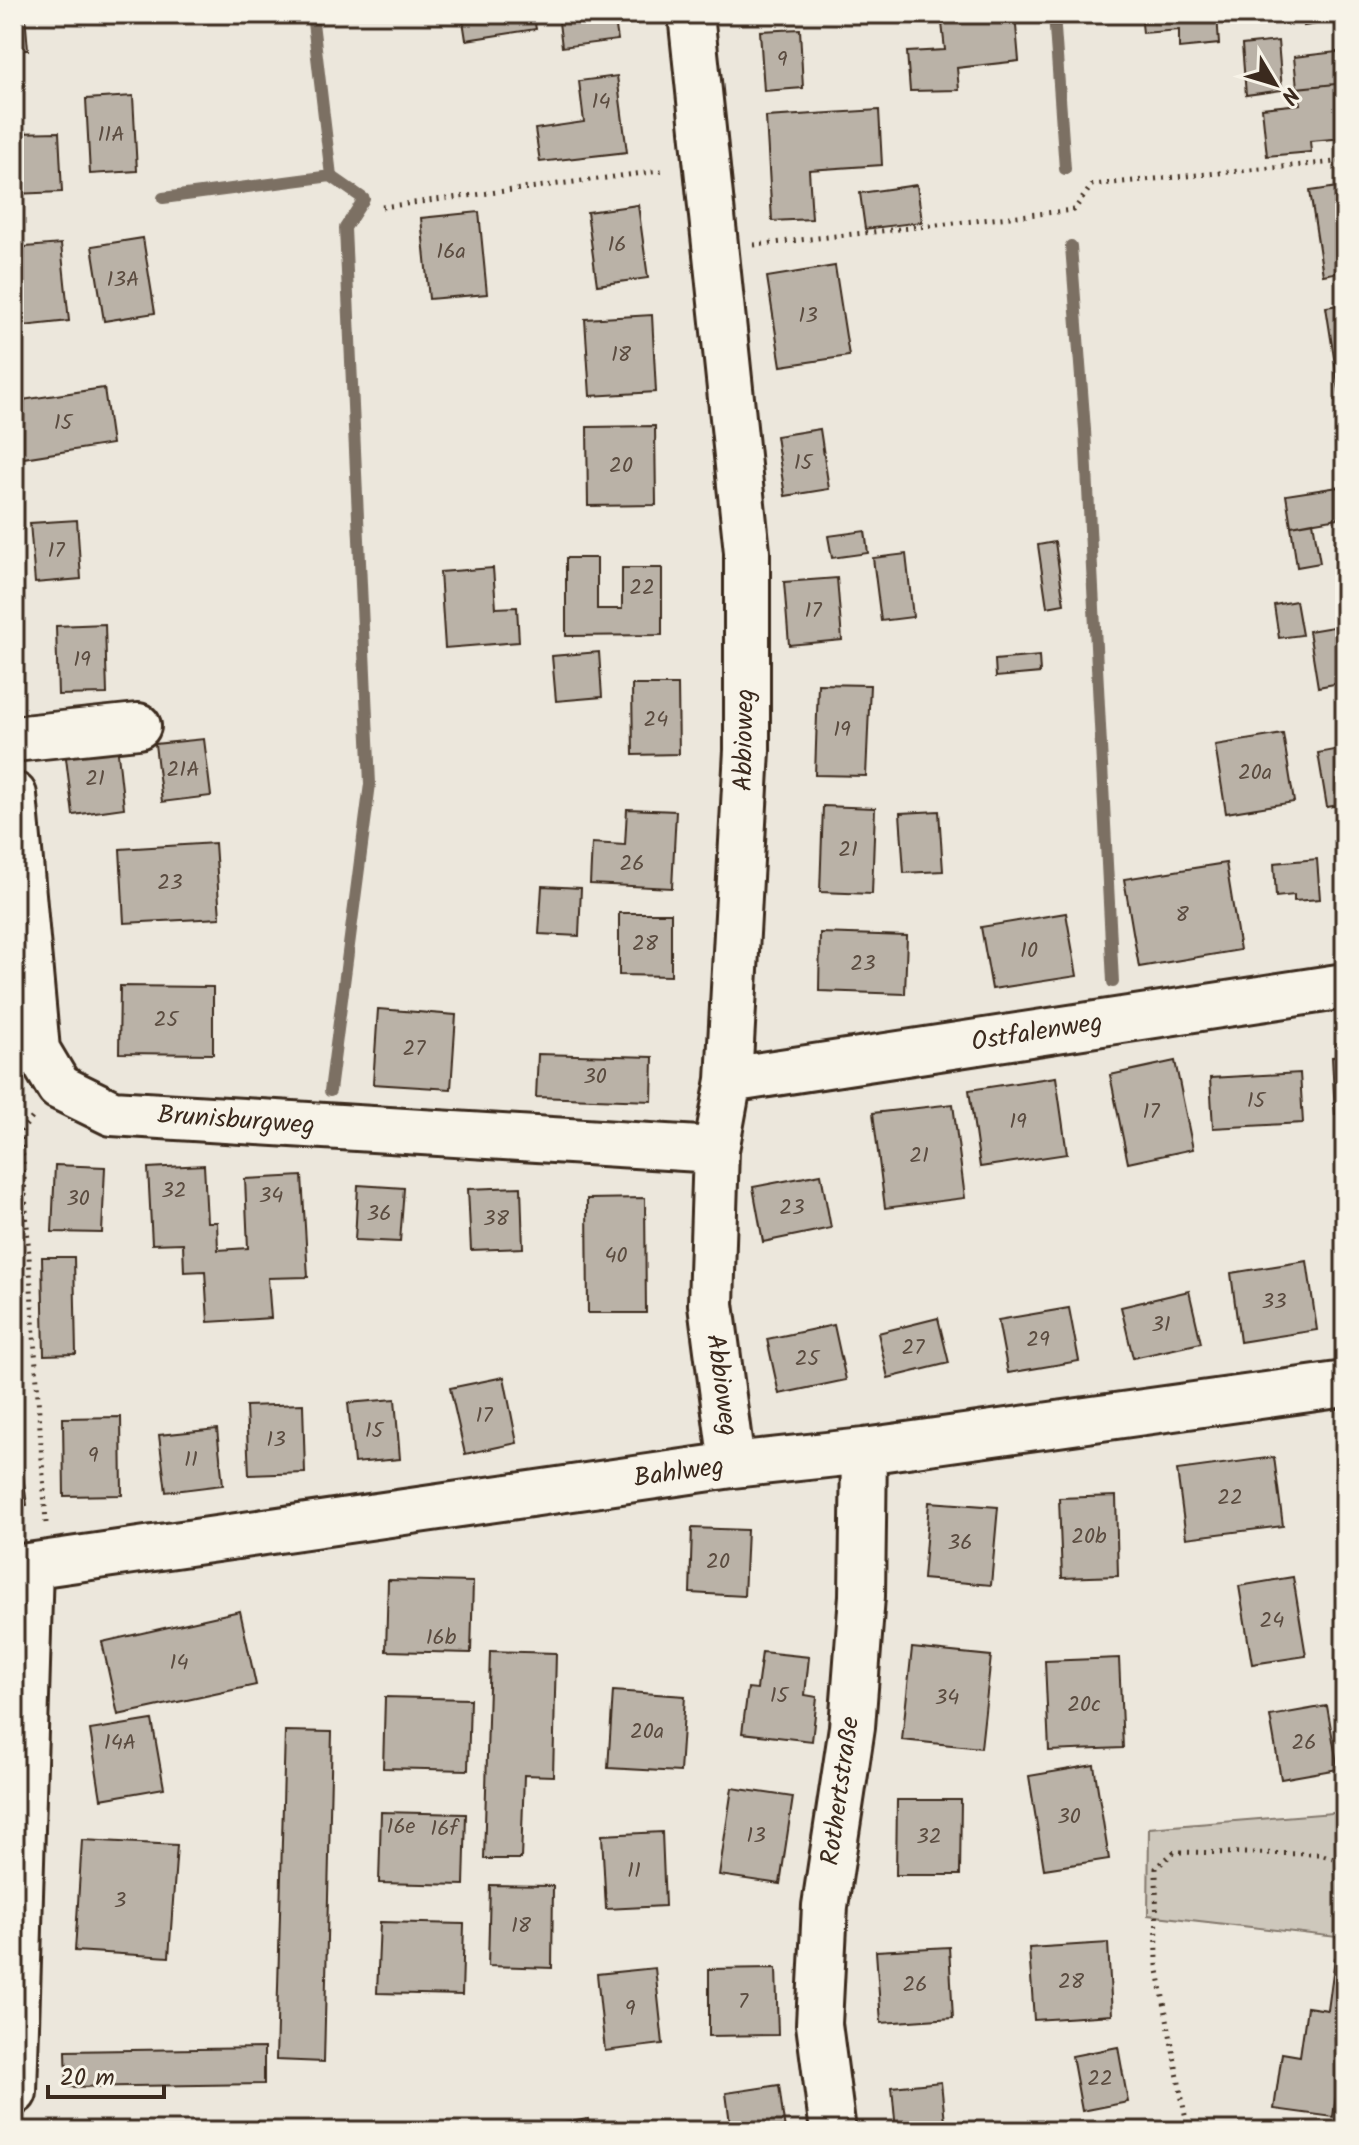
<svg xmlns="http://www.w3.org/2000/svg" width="1359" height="2145" viewBox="0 0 1359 2145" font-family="Kalam,sans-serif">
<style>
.green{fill:#cec8bc;stroke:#84796d;stroke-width:2}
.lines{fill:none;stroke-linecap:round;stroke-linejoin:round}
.stream{stroke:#7c7064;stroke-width:12}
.building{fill:#bab2a7;stroke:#3b2a1e;stroke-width:2}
.minor-casing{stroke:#3b2a1e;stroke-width:50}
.path{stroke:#3b2a1e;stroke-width:5;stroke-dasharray:2 6;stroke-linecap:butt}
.minor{stroke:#f7f3e8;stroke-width:44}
.labels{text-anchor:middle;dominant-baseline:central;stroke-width:7;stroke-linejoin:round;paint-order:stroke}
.number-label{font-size:22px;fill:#5b4c40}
.street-label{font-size:26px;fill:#3b2a1e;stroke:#f7f3e8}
</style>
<rect width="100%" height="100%" fill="#ece7dc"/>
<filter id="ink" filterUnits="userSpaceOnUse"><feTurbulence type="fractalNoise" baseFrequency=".0125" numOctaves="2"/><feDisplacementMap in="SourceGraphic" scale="16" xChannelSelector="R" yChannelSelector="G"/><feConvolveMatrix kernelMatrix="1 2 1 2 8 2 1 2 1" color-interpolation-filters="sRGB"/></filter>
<g filter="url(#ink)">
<path class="green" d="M1345 1812V1938L1148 1915 1149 1828Z"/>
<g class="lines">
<path class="stream" d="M312 14 331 176 364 199 345 228 370 784 330 1091
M1054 14 1065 169
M163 198 331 176
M1071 246 1085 430 1113 982"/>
</g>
<path class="building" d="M14 14H25L28 50H14Z
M462 14H533L536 29 466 40Z
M558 14H614L618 40 562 47Z
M941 14H1015L1019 61 957 68 959 90 910 91 907 52 945 50Z
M1141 14H1217L1219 44 1179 48V30L1143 33Z
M1302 14H1345V19L1304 26Z
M800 29 803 88 764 91 760 31Z
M1278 41 1282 90 1246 95 1242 45Z
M1345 51V83L1297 88 1294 57Z
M617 76 627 152 540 162 535 129 584 122 579 81Z
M1345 83V138L1310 141 1311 152 1267 156 1262 108 1300 104 1297 88Z
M133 96 137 171 90 174 86 99Z
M879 110 882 165 809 170 812 219 772 221 766 117Z
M59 132 62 192 14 194V133Z
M917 185 922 222 865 229 860 193Z
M1345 186V271L1323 275 1310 191Z
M638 205 648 278 597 285 587 212Z
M479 212 487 294 429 299 421 218Z
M143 238 155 313 104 321 92 246Z
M61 244 69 321 14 327V248Z
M835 266 849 356 781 366 767 277Z
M1345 304V401L1341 402 1326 307Z
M652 315 656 392 590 396 585 319Z
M104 388 112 444 23 458 15 401Z
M655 426 656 505 588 506 587 427Z
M820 429 829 489 785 496 776 436Z
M1345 486V517L1291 526 1286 495Z
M77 520 81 579 35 583 30 523Z
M1313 522 1320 563 1297 567 1291 526Z
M865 531 868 553 832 558 828 536Z
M1055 542 1064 604 1047 607 1038 545Z
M906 554 913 617 881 621 873 558Z
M566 558H597V609H622V568H662V635L566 636Z
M493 568 496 608 517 607 519 642 445 648 440 572Z
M837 578 842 640 789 645 784 582Z
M1296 601 1302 635 1279 638 1274 605Z
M105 624 107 694 58 695 56 626Z
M1345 625V682L1318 687 1309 631Z
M599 652 602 697 556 701 552 656Z
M1039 656 1040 673 996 677 995 660Z
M818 684 870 685 866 776 815 775Z
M632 685H678L679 754 633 755Z
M1283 734 1294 802 1226 813 1215 745Z
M204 739 211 796 162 802 155 744Z
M117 744 124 808 73 815 65 750Z
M1345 748V804L1327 807 1318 753Z
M823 806 875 808 872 894 820 892Z
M627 809 676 811 672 888 590 884 592 843 625 845Z
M939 811 943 871 904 873 900 813Z
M215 843 220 918 124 923 120 849Z
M1317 859 1320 899 1294 901V895L1276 897 1274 863Z
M1226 863 1240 950 1139 967 1124 879Z
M542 886 581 888 579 936 539 934Z
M619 913H671V976L619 975Z
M1066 913 1077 976 992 989 981 927Z
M820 933 907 936 905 994 819 991Z
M120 986 213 987V1054L119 1053Z
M378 1009 456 1015 451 1089 373 1084Z
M538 1054 653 1057 652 1101 536 1097Z
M1345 1056V1114H1335L1332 1057Z
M1175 1061 1193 1149 1128 1163 1110 1075Z
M1300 1073 1303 1123 1213 1128 1210 1078Z
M1056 1077 1067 1154 980 1167 969 1090Z
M953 1104 965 1198 885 1208 873 1113Z
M55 1165 105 1167 102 1233 52 1232Z
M204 1165 207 1222H217L218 1250 248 1248 245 1179 302 1176 308 1277 268 1278 271 1318 208 1322 205 1271 184 1272 183 1243 152 1244 148 1168Z
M821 1174 831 1228 763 1242 753 1187Z
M358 1185 404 1188 400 1242 355 1240Z
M521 1187 523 1248 471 1250 468 1189Z
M645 1198 646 1313H588L587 1199Z
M42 1257H74L76 1354 44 1355Z
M1307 1261 1317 1330 1240 1342 1231 1273Z
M1189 1291 1201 1343 1133 1358 1121 1307Z
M1069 1308 1079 1361 1008 1373 998 1320Z
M938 1318 949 1363 888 1378 878 1333Z
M834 1325 846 1380 779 1394 767 1339Z
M504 1377 517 1443 465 1454 450 1388Z
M395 1399 400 1459 354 1463 348 1403Z
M303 1404 305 1473 249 1475 246 1406Z
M121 1417 122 1495 64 1496 63 1418Z
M16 1423 27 1505 14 1507V1424Z
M217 1429 223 1485 166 1492 159 1435Z
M1274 1457 1283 1526 1186 1538 1177 1470Z
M1116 1496 1118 1576 1062 1578 1059 1498Z
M929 1502 998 1507 991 1585 923 1579Z
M692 1528 747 1530 744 1596 690 1593Z
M1293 1577 1306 1656 1252 1664 1239 1586Z
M388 1580 473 1582 471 1653 386 1651Z
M240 1611 256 1685 118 1715 102 1642Z
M912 1648 991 1656 981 1748 902 1740Z
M490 1651 556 1653 553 1776 524 1775 521 1859H484Z
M762 1652 809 1657 805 1695 817 1697 812 1741 742 1733 748 1688 757 1689Z
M1119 1658 1123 1748 1049 1751 1045 1661Z
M613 1691 685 1696 680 1772 608 1768Z
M385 1697 470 1699 468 1770 383 1768Z
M1327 1706 1338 1769 1281 1779 1270 1716Z
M152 1720 164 1788 101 1799 90 1730Z
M285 1731 332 1732 324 2062 276 2060Z
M1094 1765 1109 1859 1044 1869 1029 1776Z
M732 1788 793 1797 780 1884 719 1875Z
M897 1800H961L960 1875H896Z
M381 1812 466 1814 464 1885 379 1883Z
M662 1832 665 1906 606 1909 602 1835Z
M82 1840 177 1845 169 1957 75 1951Z
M490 1885 553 1886 552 1968 488 1966Z
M380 1922 464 1924 462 1995 377 1993Z
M1108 1943 1112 2015 1034 2020 1029 1948Z
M949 1947 953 2018 881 2023 876 1951Z
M1335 1958 1345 1960V2063L1341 2062 1333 2117 1274 2109 1282 2053 1300 2056 1307 2007 1328 2010Z
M655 1968 663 2044 605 2051 597 1974Z
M776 1968 778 2035 709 2036V1969Z
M1118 2047 1128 2102 1082 2111 1072 2056Z
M264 2048V2084L67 2087 66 2051Z
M941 2082 946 2131H896L892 2087Z
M779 2085 785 2131H731L726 2093Z
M588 2119 590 2131H524V2130Z
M231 2126 312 2128V2131H231Z"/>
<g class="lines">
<defs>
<path id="minor" d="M691 14 747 552V750L729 1080 716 1150 711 1304 732 1465
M14 739 138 726
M14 795 37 1050 59 1087 112 1113 716 1150
M729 1080 1345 986
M14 1568 732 1465 864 1451 1345 1384
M14 2092 30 1566
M833 2131 819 2024 825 1906 852 1727 862 1596 864 1451"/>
</defs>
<use href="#minor" class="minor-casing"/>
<path class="path" d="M382 207 667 170
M754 245 1074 210 1092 185 1345 161
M32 1118 21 1131 46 1523
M1188 2131 1157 1965 1156 1868 1174 1852 1319 1854 1345 1861"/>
<use href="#minor" class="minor"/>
</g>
</g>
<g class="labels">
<g class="number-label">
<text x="782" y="60">9</text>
<text x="601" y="102">14</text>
<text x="111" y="135">11A</text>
<text x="617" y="245">16</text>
<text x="451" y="252">16a</text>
<text x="123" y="280">13A</text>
<text x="808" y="316">13</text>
<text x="621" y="355">18</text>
<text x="63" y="423">15</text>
<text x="803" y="463">15</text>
<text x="621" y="466">20</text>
<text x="56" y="551">17</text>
<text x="642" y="588">22</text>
<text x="813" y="611">17</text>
<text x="82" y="660">19</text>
<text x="656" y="720">24</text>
<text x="842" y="730">19</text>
<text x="183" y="770">21A</text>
<text x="1255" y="773">20a</text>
<text x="95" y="779">21</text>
<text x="848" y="850">21</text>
<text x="632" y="864">26</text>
<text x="170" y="883">23</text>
<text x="1182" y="915">8</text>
<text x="645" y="944">28</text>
<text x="1029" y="951">10</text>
<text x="863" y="964">23</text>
<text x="166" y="1020">25</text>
<text x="414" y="1049">27</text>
<text x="595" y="1077">30</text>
<text x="1256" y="1101">15</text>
<text x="1151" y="1112">17</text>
<text x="1018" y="1122">19</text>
<text x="919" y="1156">21</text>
<text x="174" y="1191">32</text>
<text x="271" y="1196">34</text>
<text x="78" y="1199">30</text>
<text x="792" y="1208">23</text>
<text x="379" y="1214">36</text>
<text x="496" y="1219">38</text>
<text x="616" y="1256">40</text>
<text x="1274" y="1302">33</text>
<text x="1161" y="1325">31</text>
<text x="1038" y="1340">29</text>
<text x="913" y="1348">27</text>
<text x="807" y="1359">25</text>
<text x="484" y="1416">17</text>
<text x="374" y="1431">15</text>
<text x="276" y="1440">13</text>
<text x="93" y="1456">9</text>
<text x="191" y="1460">11</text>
<text x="1230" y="1498">22</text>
<text x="1089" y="1537">20b</text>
<text x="960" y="1543">36</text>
<text x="718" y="1562">20</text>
<text x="1272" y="1621">24</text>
<text x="441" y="1638">16b</text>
<text x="179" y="1663">14</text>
<text x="779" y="1696">15</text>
<text x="947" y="1698">34</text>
<text x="1084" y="1705">20c</text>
<text x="647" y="1732">20a</text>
<text x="120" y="1743">14A</text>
<text x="1304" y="1743">26</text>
<text x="1069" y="1817">30</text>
<text x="401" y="1827">16e</text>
<text x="444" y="1829">16f</text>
<text x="756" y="1836">13</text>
<text x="929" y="1837">32</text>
<text x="634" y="1871">11</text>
<text x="120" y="1901">3</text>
<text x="521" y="1926">18</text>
<text x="1071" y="1982">28</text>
<text x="915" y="1985">26</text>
<text x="743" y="2002">7</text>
<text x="630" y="2009">9</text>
<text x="1100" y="2079">22</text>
</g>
<g class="street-label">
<text transform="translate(745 740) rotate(-89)">Abbioweg</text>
<text transform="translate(1037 1033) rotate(-9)">Ostfalenweg</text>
<text transform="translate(236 1121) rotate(4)">Brunisburgweg</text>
<text transform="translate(721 1385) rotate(82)">Abbioweg</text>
<text transform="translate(679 1473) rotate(-8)">Bahlweg</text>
<text transform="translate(841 1791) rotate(-82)">Rothertstraße</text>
</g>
</g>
<rect width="1359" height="2145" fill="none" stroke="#f7f3e8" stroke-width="48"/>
<rect x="24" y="24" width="1311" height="2097" fill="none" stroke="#3b2a1e" stroke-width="3" filter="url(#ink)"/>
<g transform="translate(1275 84) rotate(128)" stroke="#f7f3e8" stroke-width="6" paint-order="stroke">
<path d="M0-6L14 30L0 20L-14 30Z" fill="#3b2a1e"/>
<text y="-12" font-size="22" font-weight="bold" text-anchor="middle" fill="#3b2a1e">N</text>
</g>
<path d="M48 2085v12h116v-12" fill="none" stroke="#3b2a1e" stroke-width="4"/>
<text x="60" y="2085" font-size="24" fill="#3b2a1e" stroke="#f7f3e8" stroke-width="6" paint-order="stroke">20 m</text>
</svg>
